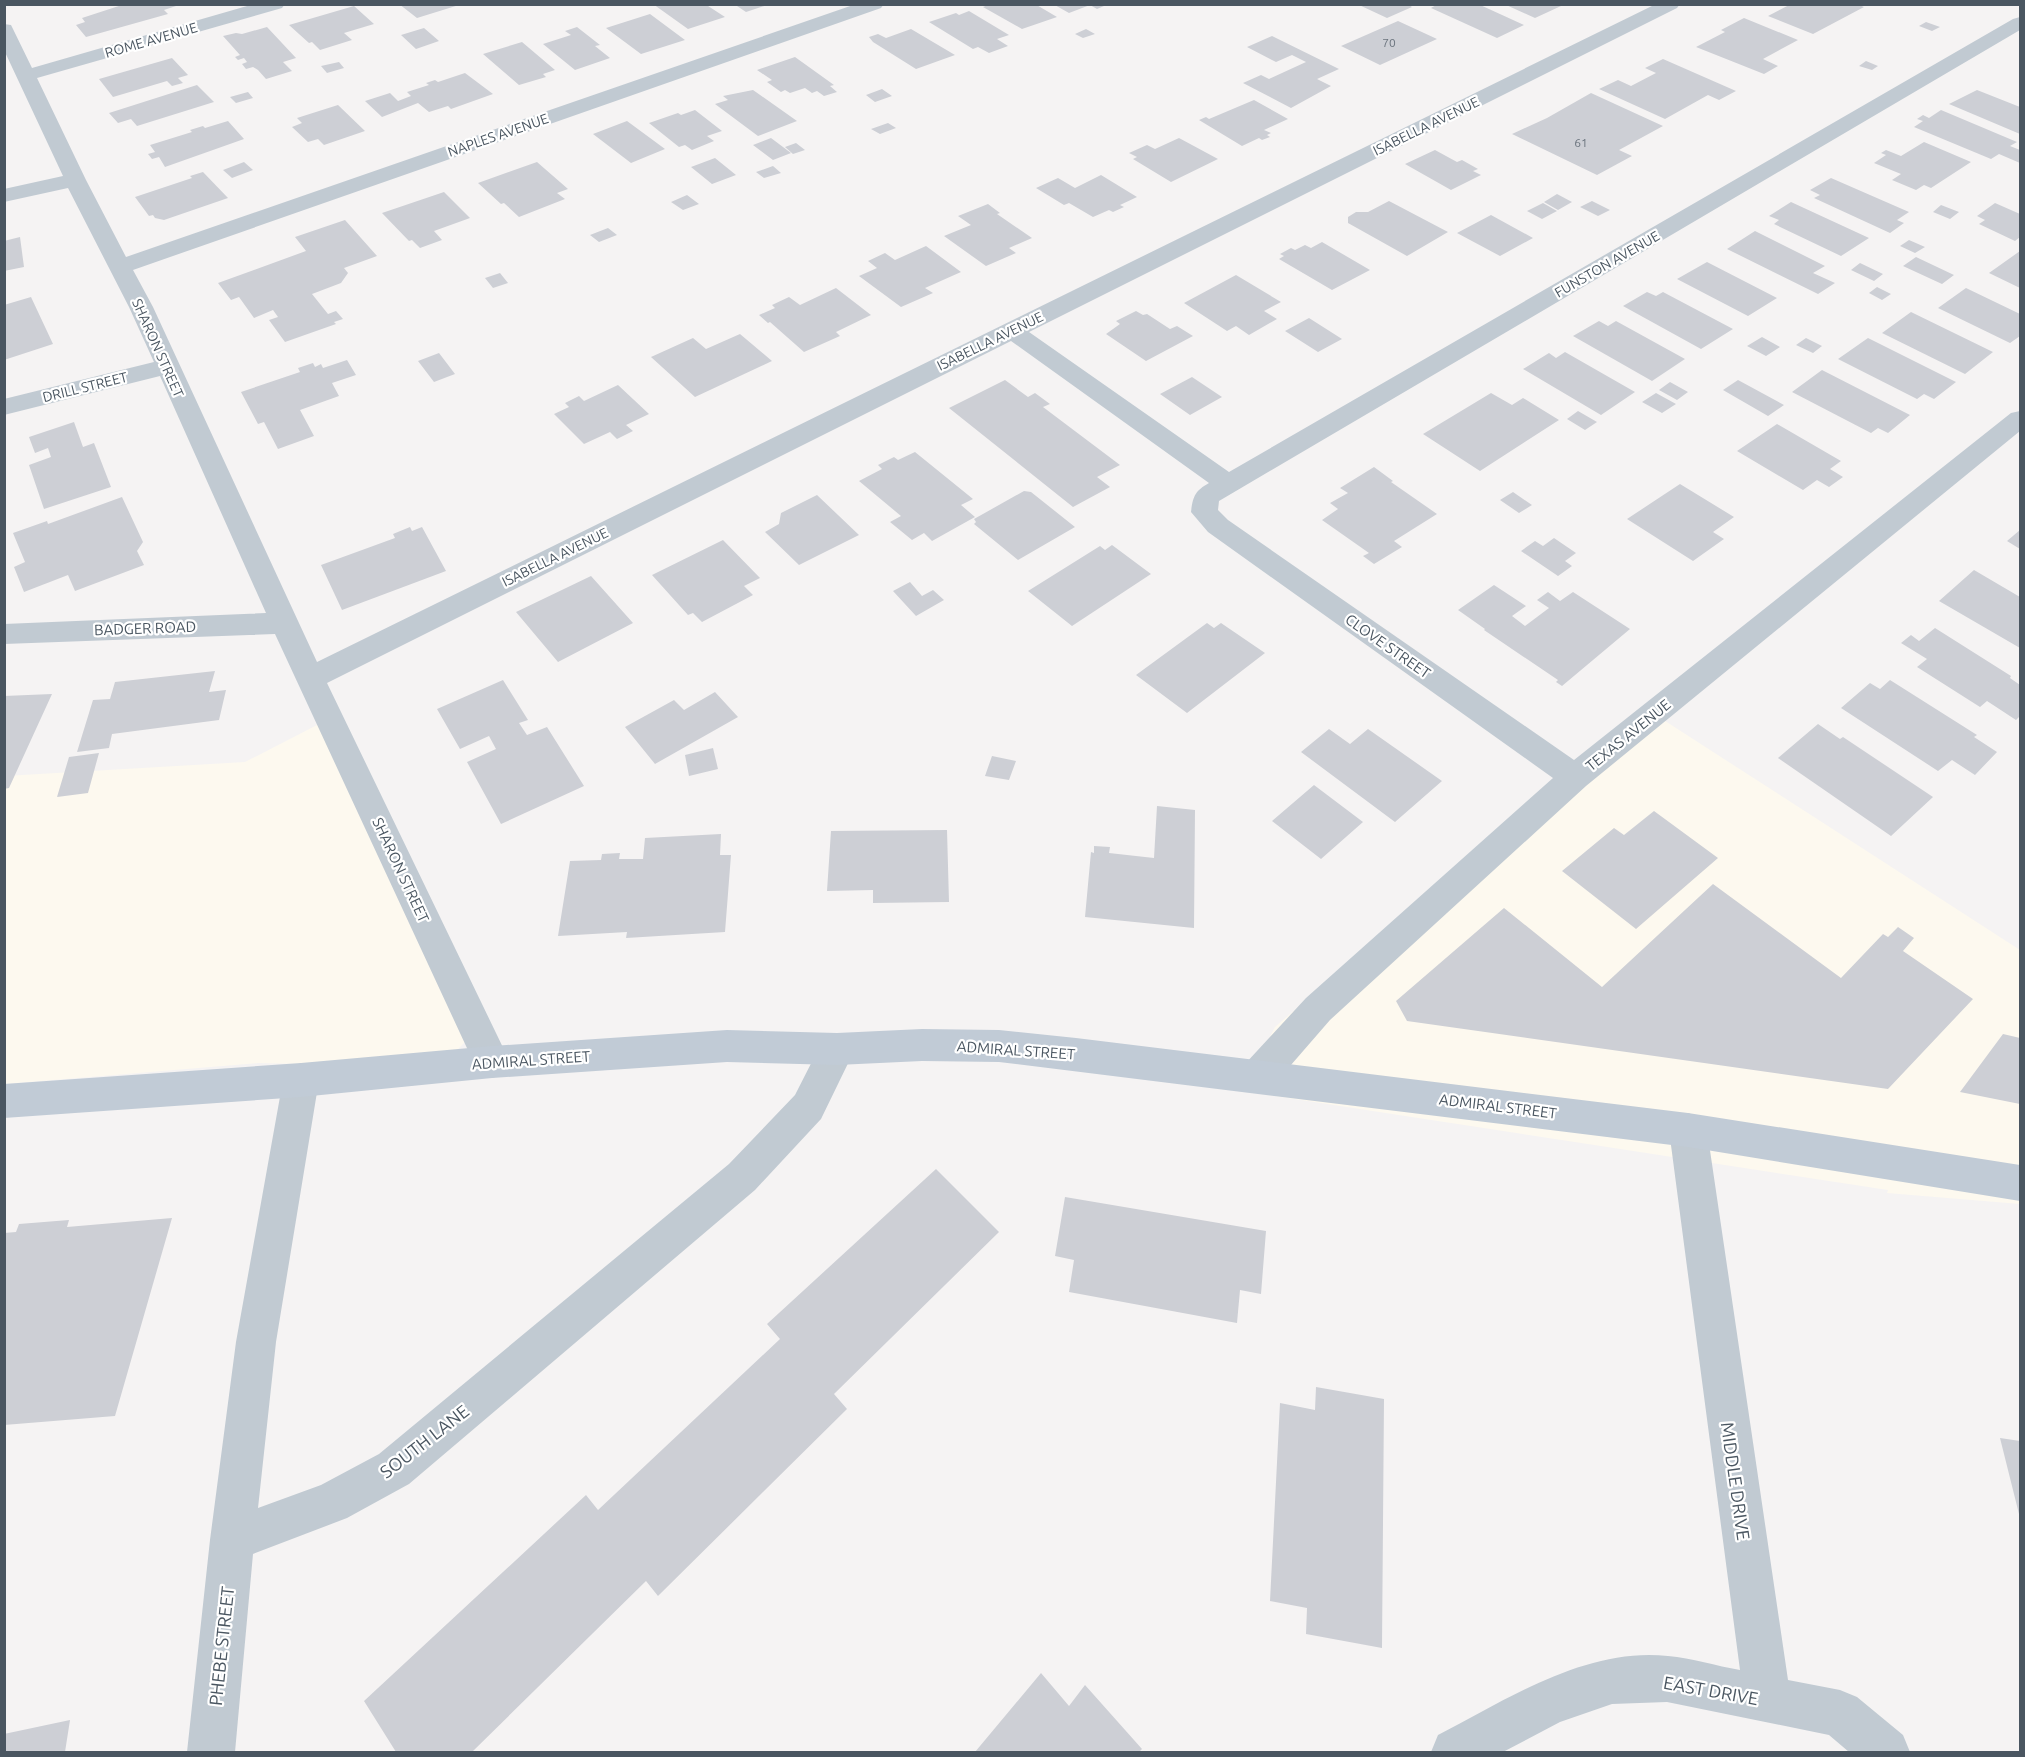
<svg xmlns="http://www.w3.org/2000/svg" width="2025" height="1757" viewBox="0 0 2025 1757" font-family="Ubuntu,sans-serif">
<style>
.commercial{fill:#fdf9ef}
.building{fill:#cdcfd5}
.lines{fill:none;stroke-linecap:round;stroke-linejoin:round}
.street{fill:#c1cad2;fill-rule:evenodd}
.secondary{fill:#c1cbd6;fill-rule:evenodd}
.labels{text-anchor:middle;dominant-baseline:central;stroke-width:4.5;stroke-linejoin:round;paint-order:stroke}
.number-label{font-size:12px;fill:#6b747e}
.far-street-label{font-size:14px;fill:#4a5661;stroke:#fff}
.street-label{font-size:15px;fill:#4a5661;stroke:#fff}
.near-street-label{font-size:18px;fill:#4a5661;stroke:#fff}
</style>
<rect width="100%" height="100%" fill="#f5f3f3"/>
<path class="commercial" d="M1645 708 2020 950V1204L1887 1193 1888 1190 1242 1091 1275 1027Z
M319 724 474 1033 457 1050 302 1064 259 1063 5 1084V776L245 762Z"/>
<path class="building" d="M125 4 126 6 179 5 164 10 168 14 86 37 76 25 85 22 82 18Z
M399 4H459V5L417 18Z
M653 4H705L725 17 688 29Z
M734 4H767V5L746 12Z
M990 4H1035L1057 17 1022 29 983 7Z
M1053 4H1101L1104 6 1097 9 1090 5 1069 13Z
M1357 4H1407L1412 7 1387 18Z
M1438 4H1478L1524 25 1497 38 1431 8Z
M1504 4H1558L1561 6 1535 18Z
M1791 4H1857L1864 7 1813 34 1768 16Z
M354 6 374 24 344 33 352 40 320 50 312 42 309 43 289 25Z
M969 11 1009 35 997 39 1008 46 989 53 978 47 973 49 929 22 956 13 959 15Z
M650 14 685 40 641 54 606 28Z
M1744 18 1798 40 1763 59 1778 66 1764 74 1696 47 1725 32 1721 30Z
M1398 21 1437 39 1380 65 1341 46Z
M1926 22 1940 27 1932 31 1919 26Z
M267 27 296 58 283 62 292 71 266 79 258 70 253 67 246 69 242 64 247 62 244 58 238 60 235 57 240 55 223 36 236 33 242 34Z
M577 27 600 45 595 46 610 58 575 70 543 44 571 35 565 31Z
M424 28 439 41 416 49 401 35Z
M911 29 955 55 916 69 873 42 869 37 878 34 886 38Z
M1086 29 1095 34 1083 38 1075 34Z
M1272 36 1339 69 1317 79 1331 86 1291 108 1243 83 1261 75 1269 79 1306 62 1292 55 1276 62 1247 47Z
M522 42 555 70 543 74 546 77 519 85 483 54Z
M795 57 834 85 830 86 837 92 824 96 817 91 812 93 805 88 790 93 785 90 781 92 767 82 772 80 757 70Z
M172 58 188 75 178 78 183 83 172 86 167 81 113 97 99 79Z
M1663 59 1736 91 1719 100 1708 95 1665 119 1599 89 1618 80 1631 86 1656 73 1645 68Z
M1866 61 1878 66 1872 70 1859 66Z
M339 62 344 68 327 73 321 66Z
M465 73 493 94 451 109 448 106 429 112 418 103 382 117 365 101 390 93 398 101 411 96 407 92 429 85 426 83 435 80 438 82Z
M197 85 214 102 137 126 131 119 118 123 109 113Z
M882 89 892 96 875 102 866 95Z
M753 90 797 121 758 136 715 104 728 100 723 96Z
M1977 90 2020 107V134L1949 104Z
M248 92 253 98 236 103 230 97Z
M1591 93 1663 126 1619 150 1632 156 1597 175 1512 134 1547 118Z
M1254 100 1288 119 1264 130 1271 133 1267 135 1270 137 1262 140 1259 138 1242 146 1199 120 1206 117 1209 119Z
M338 105 365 131 324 145 318 139 308 142 292 127 302 123 297 118Z
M695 110 722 131 707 136 714 141 692 150 685 145 679 147 649 123 678 113 681 115Z
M1941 110 2017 142 2010 146 2020 150V163L1999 154 1991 159 1914 127 1923 121 1917 119 1923 115 1929 118Z
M228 121 244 139 165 167 159 157 152 159 148 154 155 152 150 145 192 132 190 130 203 126 205 128Z
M627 121 665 149 631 163 593 134Z
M888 123 896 128 880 134 871 129Z
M771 138 791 153 773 160 753 145Z
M1179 138 1218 159 1171 182 1133 159 1137 157 1129 153 1147 145 1155 149Z
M1924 142 1971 162 1931 188 1924 185 1916 190 1892 180 1901 174 1874 163 1886 155 1881 153 1886 150 1901 156Z
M796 143 805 150 793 154 785 147Z
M1435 150 1457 162 1462 160 1478 169 1473 171 1481 175 1451 190 1405 164Z
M715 158 736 175 712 184 691 167Z
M244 162 253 170 232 178 223 170Z
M537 162 568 189 557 193 565 199 519 217 504 203 501 204 478 183Z
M773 166 781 173 764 178 756 172Z
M203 172 228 198 164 220 155 218 153 215 149 216 135 197 192 178 190 176Z
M1101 175 1137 197 1120 205 1124 207 1113 212 1109 210 1093 217 1069 203 1064 205 1036 188 1058 178 1075 188Z
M1831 178 1909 212 1897 220 1904 223 1890 233 1814 198 1820 195 1810 190Z
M444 192 470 218 434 231 442 240 420 248 412 240 409 241 382 213Z
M1557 194 1572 202 1558 210 1544 202Z
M687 195 699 204 683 210 671 202Z
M1389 201 1448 232 1407 256 1348 223V217L1356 212H1368Z
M1592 201 1610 210 1598 216 1580 207Z
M1791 202 1869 238 1841 256 1774 224 1779 220 1769 216Z
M1543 203 1557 211 1542 219 1527 211Z
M1995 203 2020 214V237L2015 241 1979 224 1985 220 1977 216Z
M988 204 1000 213 997 214 1032 238 1009 248 1016 253 986 266 944 236 971 225 958 216Z
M1941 205 1959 212 1950 219 1933 212Z
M1491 215 1533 238 1500 256 1457 233Z
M345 220 377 256 344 268 348 273 341 283 312 294 328 314 336 311 343 319 334 322 336 324 285 342 269 320 278 317 273 310 254 318 239 297 231 300 218 283 306 251 295 237Z
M608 228 617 235 599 242 590 235Z
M1755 231 1825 266 1813 273 1835 283 1818 294 1727 249Z
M20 237 24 267 4 271V241Z
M1909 240 1925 247 1915 253 1900 246Z
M1322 242 1370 270 1332 290 1279 259 1284 256 1280 254 1291 248 1295 250 1305 245 1311 248Z
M926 246 961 272 925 288 933 293 901 307 859 276 877 268 868 261 885 253 895 260Z
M2020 251V288L1989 273Z
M1916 257 1954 275 1942 284 1903 266Z
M1707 262 1777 298 1748 316 1677 279Z
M1860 263 1883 274 1874 281 1851 270Z
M500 273 508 283 493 288 485 278Z
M1236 275 1281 302 1264 311 1277 319 1249 335 1236 326 1227 331 1184 303Z
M1877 287 1891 294 1882 300 1869 293Z
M836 288 871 315 836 332 840 336 804 352 770 322 768 323 759 315 775 308 772 305 789 297 800 305Z
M1966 288 2020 314V336L2010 343 1938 308Z
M1647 292 1656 296 1663 292 1733 329 1701 349 1623 306Z
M31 297 53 344 4 360V305Z
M1136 311 1143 315 1147 314 1170 329 1177 326 1193 336 1146 361 1106 334 1120 324 1116 321Z
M1911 312 1993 352 1965 374 1882 333Z
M1309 318 1342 339 1318 352 1285 331Z
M1599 321 1608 326 1616 321 1685 359 1652 381 1573 336Z
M740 334 772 361 695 397 651 357 693 338 706 349Z
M1762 337 1780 347 1766 356 1747 346Z
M1806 338 1822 346 1813 353 1796 345Z
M1868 338 1956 382 1934 399 1924 394 1917 399 1838 359Z
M1565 352 1635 392 1601 415 1523 369 1549 353 1556 358Z
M439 353 455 374 434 382 418 361Z
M347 360 356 375 332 383 339 396 300 410 314 436 278 449 264 422 258 424 241 392 300 372 298 368 313 363 315 367 321 364 323 368Z
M1822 370 1910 415 1888 433 1878 428 1871 433 1792 392Z
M1192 377 1222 397 1190 415 1160 394Z
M1005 380 1028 397 1035 393 1050 404 1043 407 1120 465 1097 477 1110 487 1073 507 949 408Z
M1738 380 1784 405 1768 416 1723 390Z
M1670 382 1688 392 1677 400 1659 390Z
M618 385 649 414 626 425 633 431 617 439 610 432 584 444 554 414 569 407 565 403 579 396 584 401Z
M1491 393 1512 405 1523 398 1559 420 1480 471 1423 434Z
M1656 393 1676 404 1662 413 1642 402Z
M1578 411 1597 422 1585 430 1567 419Z
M74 422 83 447 94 443 111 487 44 509 29 465 51 457 48 448 35 453 29 437Z
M1777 424 1841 461 1830 469 1843 477 1829 487 1817 480 1803 490 1737 451Z
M915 452 973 499 961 505 975 517 932 541 924 533 912 540 890 522 901 516 859 481 882 469 878 465 894 457 898 460Z
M1374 467 1393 481 1391 482 1437 514 1394 541 1402 547 1374 564 1363 556 1369 553 1322 520 1338 509 1330 503 1348 493 1340 488Z
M1680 484 1734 517 1713 532 1724 539 1693 561 1627 519Z
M1024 491 1031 492 1075 527 1018 560 974 524 976 522 974 519Z
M1513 492 1532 505 1519 513 1500 500Z
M817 495 859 535 799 565 765 532 779 524 781 513Z
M122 497 143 542 137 551 144 565 75 591 68 575 24 592 14 567 25 562 13 533 47 521 48 524Z
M410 527 412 531 422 527 446 571 342 610 321 565 395 538 393 534Z
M2020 530V549L2007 541Z
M1554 538 1576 553 1565 561 1572 566 1558 576 1521 551 1535 541 1543 546Z
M723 540 760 578 744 586 753 595 702 622 693 613 688 615 652 575Z
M1112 545 1151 574 1072 626 1028 591 1100 546 1105 550Z
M1974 570 2020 597V648L1939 601Z
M591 576 633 623 558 662 516 612Z
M910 582 922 596 933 590 944 600 916 616 893 591Z
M1494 585 1526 606 1512 616 1525 626 1549 608 1537 600 1548 592 1560 601 1573 592 1630 629 1562 686 1556 682 1558 680 1484 630 1485 629 1458 610Z
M1207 623 1214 628 1221 623 1265 653 1187 713 1136 675Z
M1935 628 2011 676 2010 678 2020 685V716L2016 720 1987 701 1980 707 1917 667 1927 659 1901 643 1911 635 1919 641Z
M215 671 209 692 226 690 219 720 112 734 109 748 77 752 93 700 110 699 115 682Z
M503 680 528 720 519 723 527 735 547 727 584 786 501 824 467 762 496 749 489 736 460 749 437 709Z
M1890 680 1977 735 1974 737 1997 752 1975 775 1952 760 1938 771 1841 708 1870 683 1880 689Z
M715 692 738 717 655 764 625 727 674 700 684 710Z
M52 694 9 788 4 789V696Z
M1818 724 1840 739 1843 737 1933 797 1891 836 1778 758Z
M1329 729 1350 744 1368 729 1442 781 1395 822 1301 752Z
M713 748 718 769 689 776 685 755Z
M99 753 88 793 57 797 69 757Z
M992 756 1016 761 1009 780 985 776Z
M1314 785 1363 822 1321 859 1272 821Z
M1157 806 1195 810 1194 928 1085 917 1091 852 1094 853V846L1110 847 1109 853 1154 858Z
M1654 811 1718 858 1636 929 1562 871 1614 828 1624 835Z
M947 830 949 902 873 903V890L827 891 831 831Z
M721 834 720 855H731L725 932 626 938 627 932 558 936 570 861 601 860 602 854 620 853 619 859H643L645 838Z
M1713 884 1841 978 1883 934 1888 937 1898 927 1914 938 1903 951 1973 999 1888 1089 1407 1021 1396 1001 1504 908 1602 987Z
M2003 1034 2020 1038V1104L1960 1092Z
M936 1169 999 1232 834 1394 847 1409 658 1596 646 1581 472 1752H396L364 1701 586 1495 598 1510 780 1339 767 1324Z
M1065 1197 1266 1231 1261 1294 1240 1290 1237 1323 1069 1292 1074 1260 1055 1256Z
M172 1218 115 1416 4 1425V1233L16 1232 19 1224 69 1220 67 1227Z
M1316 1387 1384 1399 1382 1648 1306 1634 1307 1608 1270 1601 1280 1403 1315 1410Z
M2000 1438 2020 1441V1518Z
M1041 1673 1069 1706 1085 1685 1142 1749 1139 1752H975Z
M70 1720 65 1752H4V1734Z"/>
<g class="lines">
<path class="street" d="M254 4H285L282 8 37 78 86 180 126 257 856 4H884L881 8 133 270 153 307 317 662 1656 4H1680L1677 8 1029 332 1229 472 2013 19 2020 17V30L1219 501 1218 510 1228 520 1574 760 2011 413 2020 411V431L1586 786 1330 1020 1271 1088 1258 1093 1245 1088 1240 1076 1245 1064 1306 998 1553 778 1208 532 1191 512C1193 496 1195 491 1209 483L1011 341 327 683 510 1062 505 1074 492 1078 479 1074 275 634 4 644V624L266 613 160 376 4 415V399L154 362 129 307 68 188 4 202V189L63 176 4 50V24L11 25 13 29 32 68Z
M837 1033 850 1038 855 1049 821 1119 755 1190 409 1484 347 1518 253 1554 235 1752H187L210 1540 236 1342 283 1080 288 1068 301 1063 314 1068 319 1080 276 1342 258 1508 321 1485 379 1454 729 1164 795 1095 824 1038Z
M1688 1113 1701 1118 1707 1130 1788 1680 1840 1690 1857 1697 1903 1735 1910 1752H1849L1829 1735 1667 1702 1612 1704 1560 1722 1503 1752H1431L1438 1735C1508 1699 1586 1647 1668 1656 1692 1658 1716 1666 1740 1670L1669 1130 1675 1118Z"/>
<path class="secondary" d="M922 1029 999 1030 1076 1038 1688 1113 2020 1165V1201L1688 1147 999 1062 922 1061 837 1065 727 1062 492 1078 301 1097 4 1118V1084L301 1063 492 1046 727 1030 837 1033Z"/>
</g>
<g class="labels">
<g class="number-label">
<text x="1389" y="42">70</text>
<text x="1581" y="142">61</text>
</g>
<g class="far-street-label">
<text transform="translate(151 40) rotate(-16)">ROME AVENUE</text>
<text transform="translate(1426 126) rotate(-26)">ISABELLA AVENUE</text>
<text transform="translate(498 135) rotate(-19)">NAPLES AVENUE</text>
<text transform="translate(1607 264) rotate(-30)">FUNSTON AVENUE</text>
<text transform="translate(990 341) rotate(-26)">ISABELLA AVENUE</text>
<text transform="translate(158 348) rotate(66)">SHARON STREET</text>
<text transform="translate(85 387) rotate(-14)">DRILL STREET</text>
<text transform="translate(555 557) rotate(-26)">ISABELLA AVENUE</text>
</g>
<g class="street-label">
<text transform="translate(145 628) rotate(-2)">BADGER ROAD</text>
<text transform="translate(1388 646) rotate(35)">CLOVE STREET</text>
<text transform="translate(1628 735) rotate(-39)">TEXAS AVENUE</text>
<text transform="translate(401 870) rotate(65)">SHARON STREET</text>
<text transform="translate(1016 1050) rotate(4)">ADMIRAL STREET</text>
<text transform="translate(531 1060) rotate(-4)">ADMIRAL STREET</text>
<text transform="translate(1498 1106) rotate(7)">ADMIRAL STREET</text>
</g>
<g class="near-street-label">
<text transform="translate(424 1441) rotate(-38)">SOUTH LANE</text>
<text transform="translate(1736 1481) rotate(82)">MIDDLE DRIVE</text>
<text transform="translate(221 1646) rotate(-84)">PHEBE STREET</text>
<text transform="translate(1711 1690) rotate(10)">EAST DRIVE</text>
</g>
</g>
<rect width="2025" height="1757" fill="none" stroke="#4a5661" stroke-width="12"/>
</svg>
